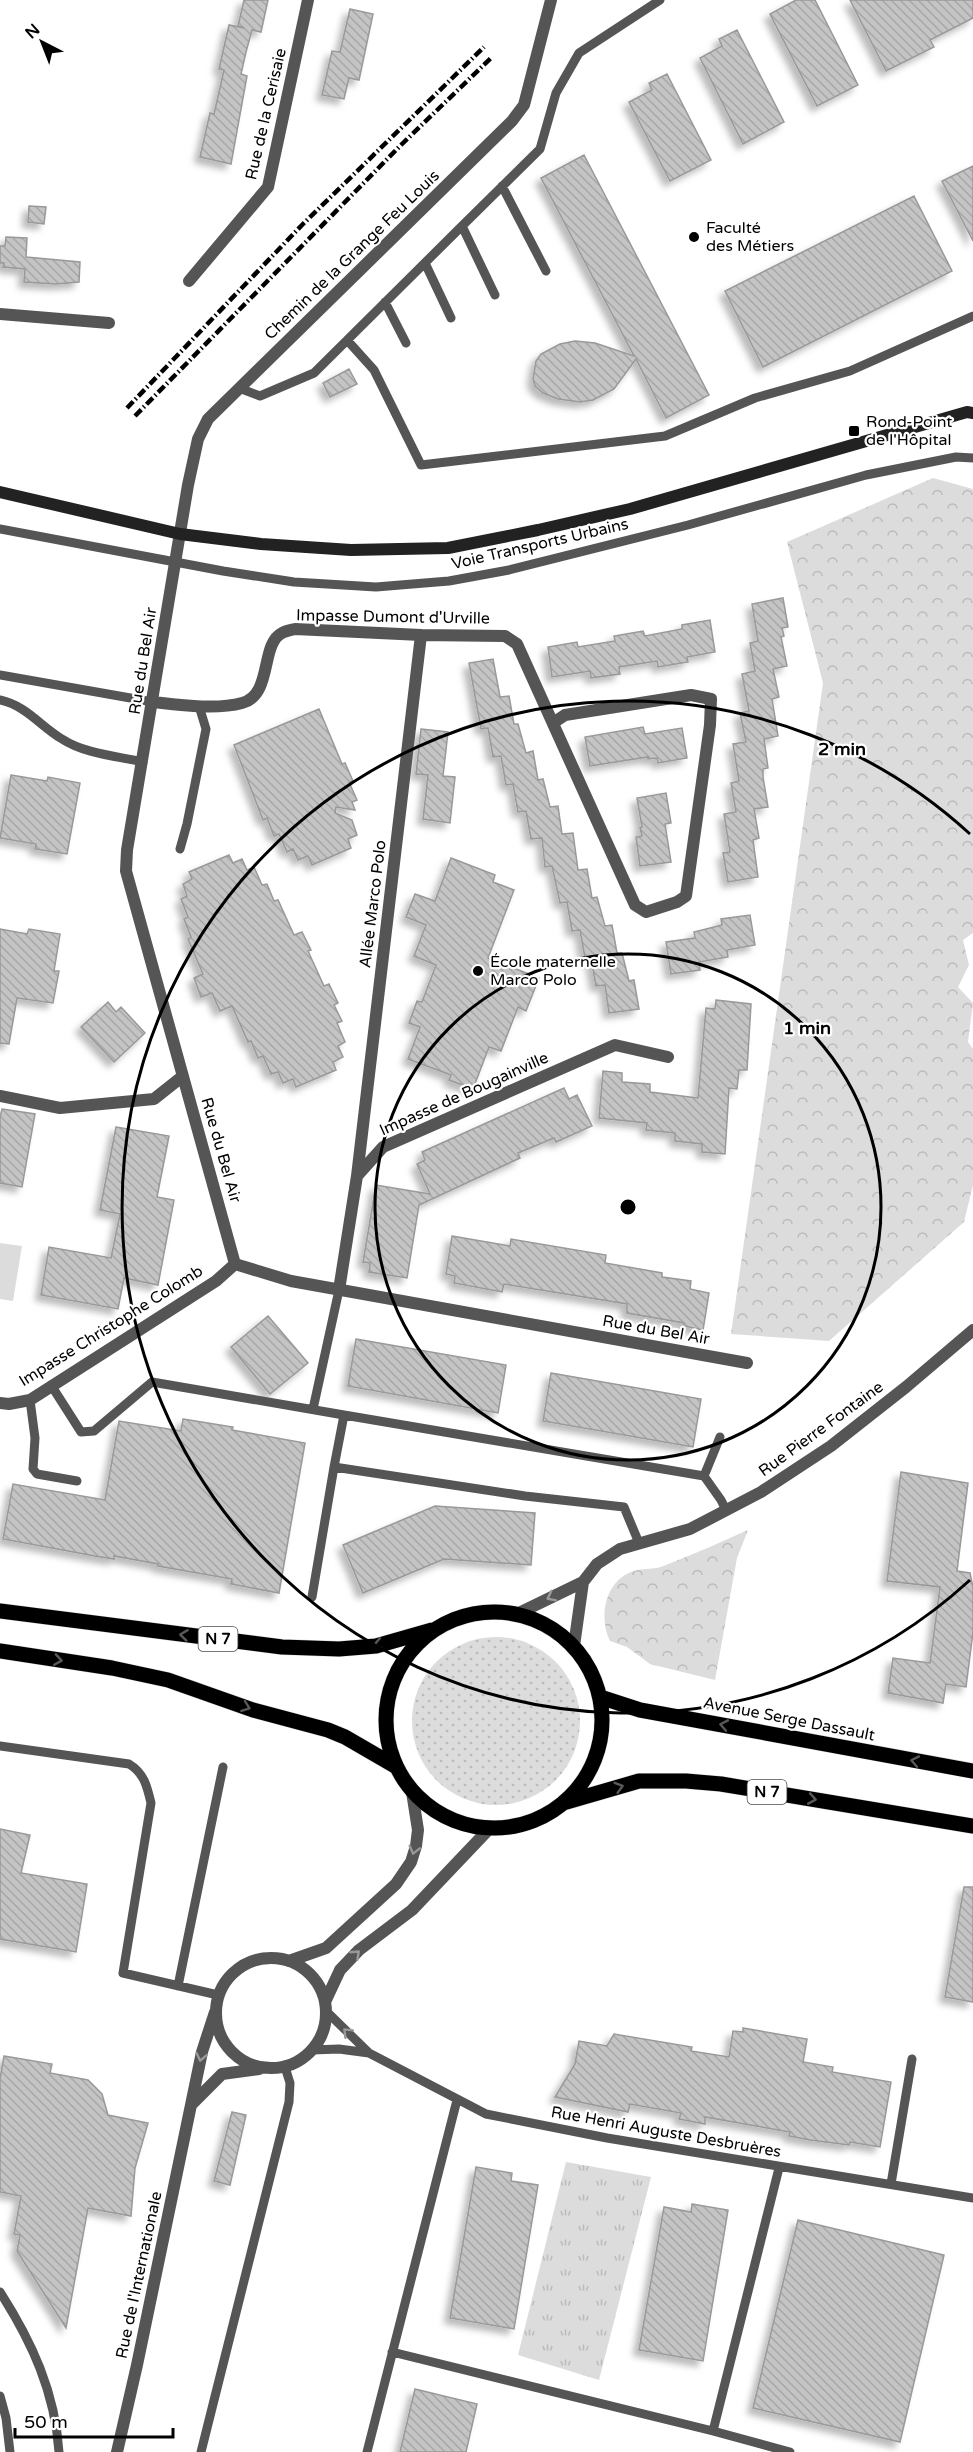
<svg xmlns="http://www.w3.org/2000/svg" width="973" height="2452" viewBox="0 0 973 2452" font-family="'Varela Round',sans-serif">
<style>
.grass{fill:url(#grass-dots)}
.forest{fill:url(#forest-crowns)}
.park{fill:url(#park-tufts)}
.pitch{fill:#dcdcdc}
.building{fill:url(#building-back-hatch);stroke:#999;stroke-width:1.5;filter:url(#shadow)}
.lines{fill:none;stroke-linecap:round;stroke-linejoin:round}
.primary-casing{stroke:#dbdbdb;stroke-width:16}
.lane{stroke:#555;stroke-width:9}
.street{stroke:#555;stroke-width:12}
.secondary{stroke:#222;stroke-width:12}
.primary{stroke:#000;stroke-width:15}
.rail{stroke:#000;stroke-width:4.5;stroke-dasharray:9 3 1.5 3;stroke-linecap:butt}
.oneway{stroke:#999}
.oneway2{stroke:#595959}
.ring{fill:none;stroke:#000;stroke-width:3}
.poi-dot{fill:#000;stroke:#fff;stroke-width:2}
.labels{text-anchor:middle;dominant-baseline:central;stroke-width:4.5;stroke-linejoin:round;paint-order:stroke}
.shield{fill:#fff;stroke:#4c4c4c;stroke-width:1.5}
.shield-label{font-size:15px;font-weight:bold;fill:#000}
.street-label{font-size:16px;fill:#000;stroke:#fff}
.poi-label{font-size:16px;fill:#000;stroke:#fff;text-anchor:start}
.centre{fill:#000;stroke:#fff;stroke-width:3}
.ring-label{font-size:18px;text-anchor:middle;font-weight:bold;fill:#000;stroke:#fff;stroke-width:4.5;stroke-linejoin:round;paint-order:stroke}
</style>
<defs>
<pattern id="grass-dots" width="8" height="8" patternUnits="userSpaceOnUse" patternTransform="scale(1.5)"><rect width="8" height="8" fill="#dcdcdc"/><path d="M2 2h.1M6 6h.1" fill="none" stroke="#bbb" stroke-width="1.8" stroke-linecap="round"/></pattern>
<pattern id="forest-crowns" width="20" height="18" patternUnits="userSpaceOnUse" patternTransform="scale(1.5)"><rect width="20" height="18" fill="#dcdcdc"/><path d="M2 6a3 3 0 1 1 6 0M12 15a3 3 0 1 1 6 0" fill="none" stroke="#bbb"/></pattern>
<pattern id="park-tufts" width="24" height="20" patternUnits="userSpaceOnUse" patternTransform="scale(1.5)"><rect width="24" height="20" fill="#dcdcdc"/><path d="M3 7l-1-3M5 7V3M7 7l1-3M15 17l-1-3M17 17v-4M19 17l1-3" fill="none" stroke="#bbb"/></pattern>
<pattern id="building-back-hatch" width="6" height="6" patternUnits="userSpaceOnUse" patternTransform="scale(1.5)"><rect width="6" height="6" fill="#c4c4c4"/><path d="M-1 5l2 2M0 0l6 6M5-1l2 2" fill="none" stroke="#a7a7a7"/></pattern>
<filter id="shadow"><feDropShadow dx="-5.5" dy="5.5" stdDeviation="3" flood-color="#0004"/></filter>
</defs>
<rect width="100%" height="100%" fill="#fff"/>
<path class="grass" d="M412 1721a84 84 0 1 1 168 0a84 84 0 1 1-168 0Z"/>
<path class="forest" d="M933 478 973 489V933L963 940 969 965 958 987 973 1003 968 1042 973 1049V1185L964 1222 829 1341 731 1334 823 683 787 542Z
M748 1530 737 1558 715 1680 650 1664 627 1647 610 1641C598 1617 605 1580 634 1571 644 1568 656 1570 666 1565 694 1554 721 1542 748 1530Z"/>
<path class="park" d="M566 2162 651 2177 599 2380 518 2355Z"/>
<path class="pitch" d="M0 1243 22 1246 13 1301 0 1299Z"/>
<path class="building" d="M244 0H268L261 32 252 30 246 52 241 74 247 76 231 164 200 157 210 113 214 114 224 70 219 69 229 25 244 28 238 26Z
M796 0H815L858 85 817 106 770 14Z
M850 0H973V18L930 40 934 47 886 71Z
M350 9 373 14 359 80 349 78 344 99 322 95 332 51 340 52Z
M737 30 784 122 743 144 700 58 722 46 719 39Z
M667 74 711 160 670 181 629 102 652 90 649 83Z
M584 155 709 395 666 418 636 359 614 389 593 400 580 402 558 399 543 393 535 386 533 379 536 361 541 354 560 344 575 341 595 343 634 356 541 178Z
M973 166V241L942 181Z
M914 196 952 271 763 367 725 291Z
M29 206 46 207 44 224 28 222Z
M6 237 27 238 26 257 80 262 79 282 56 284 24 282 25 269 3 267 4 263H0V246H5Z
M349 369 357 384 330 397 323 383Z
M783 598 788 627 782 628 784 636 781 637 787 666 773 669 779 697 772 699 778 736 764 739 768 768 763 769V777L768 807 754 809 759 838 753 840 758 877 728 882 723 853 730 852 724 814 736 812 731 783 739 781 733 744 746 742 740 713 749 711 742 674 755 671 750 643 758 641 752 604Z
M710 620 715 652 687 657 688 662 658 667 657 661 619 667 620 674 591 678 590 671 552 677 548 647 577 642 578 647 615 641 614 636 643 631 645 636 682 629V625Z
M493 659 500 697 509 696 514 724H518L526 753 533 751 538 780 543 779 550 807 558 806 562 834 573 833 578 870 587 869 592 898 597 897 605 926 612 925 617 953H622L629 981 634 980 639 1009 609 1013 605 985 596 986 591 958H585L580 930 572 931 567 902 560 903 552 866 545 867 542 838 531 839 526 811 518 812 513 784 506 785 501 756 493 757 488 728 481 729 469 663Z
M319 709 342 764 345 763 353 781 349 782 357 800 352 802 355 810 336 807 335 813 352 820 357 835 348 839 351 848 312 865 308 856 298 860 293 849 287 852 279 834 274 836 267 818 263 820 234 745Z
M643 727 645 734 682 728 687 758 658 763 657 758 648 759V757L590 766 585 737Z
M421 729 448 732 443 776 455 777 450 823 423 819 428 775 416 774Z
M11 775 47 781 48 777 80 783 67 854 35 849 36 844 0 838Z
M666 793 671 823 665 824 671 862 640 866 636 837 642 836 640 828 642 827 637 798Z
M229 855 233 863 242 859 247 870 254 867 262 885 267 884 274 901 278 900 294 935 302 932 311 950 308 951 324 986 329 984 338 1003 334 1005 342 1021 337 1023 345 1042 338 1046 343 1057 333 1062 336 1070 296 1087 293 1079 283 1083 278 1072 271 1074 263 1056 258 1058 251 1041 248 1042 232 1006 220 1011 212 993 201 997 194 978 203 974 188 939 191 937 184 919 188 917 181 899 187 896 183 884 192 879 189 872Z
M451 858 495 875 493 882 514 890 488 958 539 978 526 1011 518 1007 501 1051 489 1047 473 1089 449 1080 451 1075 408 1059 420 1027 409 1023 417 1001 422 1002 436 965 414 956 426 925 406 917 415 894 435 901Z
M750 915 755 945 727 950 728 957 699 962 700 970 671 974 666 942 695 938 694 932 722 925 721 919Z
M0 929 27 934 29 929 60 934 54 971H59L53 1003 17 998 9 1044 0 1043Z
M716 1000 751 1004 747 1070H739L737 1089 729 1088 725 1154 702 1152V1144L675 1141V1133L646 1130 647 1123 599 1118 603 1071 622 1073V1082L650 1084V1092L698 1098 706 1008 715 1009Z
M108 1002 116 1012 121 1007 145 1033 114 1062 81 1027Z
M564 1088 569 1099 577 1095 592 1126 556 1142 554 1138 518 1153 520 1158 419 1205 407 1278 369 1272 370 1263 363 1262 376 1185 430 1194 417 1164 425 1160 422 1152Z
M2 1109 35 1114 22 1187 0 1183V1117Z
M116 1127 169 1136 157 1197 174 1200 158 1285 124 1278 118 1309 41 1295 49 1247 111 1258 120 1214 100 1210Z
M452 1236 510 1246 511 1239 606 1255 605 1263 662 1273V1277L691 1281 690 1289 709 1293 703 1330 684 1326V1323L627 1313V1304L504 1284 502 1292 454 1283 455 1276 446 1274Z
M268 1316 308 1363 270 1394 231 1347Z
M356 1339 506 1365 498 1413 348 1386Z
M551 1373 701 1399 693 1447 543 1421Z
M183 1419 233 1427 232 1430 305 1443 279 1593 231 1584 232 1579 158 1566V1564L114 1556V1559L95 1556 3 1539 13 1484 105 1500 119 1421 181 1431Z
M901 1472 968 1483 957 1571 970 1573 973 1587V1632L966 1687 946 1684 943 1703 888 1693 893 1658 930 1663 940 1587 887 1581Z
M435 1506 535 1513 531 1565 444 1559 363 1593 343 1545Z
M0 1829 30 1835 21 1873 87 1884 76 1952 0 1939Z
M964 1887H973V2002L945 1997Z
M743 2028 807 2039 803 2062 833 2067 832 2072 891 2082 880 2147 850 2142 849 2145 810 2140 789 2136 790 2132 705 2117V2124L679 2119 681 2113 630 2104 628 2112 555 2097 575 2064 579 2041 607 2046 614 2034 692 2047 691 2051 729 2057 733 2031 743 2032Z
M4 2056 52 2064 50 2073 88 2080 102 2094 108 2115 148 2123 135 2168 131 2216 88 2208 66 2328 17 2251 20 2235 14 2234 21 2196 0 2192V2079Z
M232 2112 246 2115 230 2185 214 2181Z
M476 2167 512 2173 511 2181 538 2185 514 2329 450 2318Z
M692 2204 728 2210 703 2361 639 2350 664 2207 691 2212Z
M798 2220 944 2255 900 2442 753 2408Z
M415 2389 477 2404 466 2452H400Z"/>
<g class="lines">
<defs>
<path id="primary" d="M0 1611 282 1647 339 1649 376 1646 432 1630
M386 1720a108 108 0 1 1 216 0a108 108 0 1 1-216 0Z
M0 1651 112 1668 168 1680 253 1710 328 1730 345 1737 395 1766
M600 1697 640 1710 973 1771
M563 1803 639 1781H686L721 1784 973 1826"/>
</defs>
<use href="#primary" class="primary-casing"/>
<path class="lane" d="M502 186 546 271
M462 226 495 295
M425 263 451 318
M385 302 406 343
M347 340 374 370 421 465 665 436 755 398 850 371 973 316
M239 388 260 396 314 373 462 226 540 149 556 93 579 53 660 0
M0 529 223 571 294 582 376 587 449 581 509 570 688 525 866 475 956 457 973 458
M0 675 153 702
M0 700C27 706 40 726 62 739 85 754 117 756 143 762
M180 849 187 824 206 729 199 706
M51 1385 81 1432 94 1431 152 1382 344 1415
M30 1400 35 1438 33 1469 37 1474 77 1481
M313 1409 339 1290
M334 1467 344 1415 704 1476 721 1500 726 1510
M704 1476 720 1437
M312 1597 334 1467 525 1496 624 1507 639 1543
M0 1746 129 1764C144 1773 147 1786 151 1803L123 1973 218 1995
M178 1986 223 1767
M326 2011 369 2053 486 2114 607 2138 973 2198
M312 2050 339 2049 369 2053
M891 2184 912 2059
M0 2292C32 2342 55 2392 59 2452
M392 2352 713 2431 779 2168
M0 2396 6 2418 10 2452
M713 2431 790 2452
M201 2452 289 2102 290 2083 285 2067
M367 2452 457 2100"/>
<path class="street" d="M551 0 524 105 512 121 208 419 198 439 188 485 127 850 126 871 235 1264 291 1281 747 1363
M189 281 268 187 308 0
M0 314 109 323
M153 702C180 705 216 710 242 703 273 695 260 644 282 633 285 631 291 630 295 629L421 635 505 636 517 644 635 905 646 912 677 902 686 896 710 725 711 699 691 695 565 715 553 723
M0 1096 60 1108 154 1099 183 1076
M357 1176 421 635
M339 1290 357 1176 383 1147 615 1045 668 1057
M0 1403 9 1404 30 1400 216 1281 235 1264
M519 1613 583 1582 597 1564 620 1549 690 1529 761 1492 831 1446 906 1387 973 1330
M574 1646 583 1582
M216 2013a55 55 0 1 1 110 0a55 55 0 1 1-110 0Z
M289 1961 326 1948 396 1884 411 1862 416 1846 418 1830 412 1792
M325 2002 340 1970 359 1950 412 1910 490 1828
M192 2104 222 2074 259 2069
M117 2452 137 2365 202 2052 215 2012"/>
<path class="secondary" d="M0 492 180 534 261 544 351 550 448 548 538 530 630 509 967 412 973 413"/>
<use href="#primary" class="primary"/>
<path class="rail" d="M127 408 302 225 484 47
M135 416 401 145 492 57"/>
</g>
<defs><path id="oneway-chevron" d="M-2-3.5L2.5 0L-2 3.5" fill="none" stroke-width="1.6" stroke-linecap="round" stroke-linejoin="round" transform="scale(1.5)"/></defs>
<g class="oneway">
<use href="#oneway-chevron" transform="translate(551 1597) rotate(153)"/>
<use href="#oneway-chevron" transform="translate(414 1850) rotate(104)"/>
<use href="#oneway-chevron" transform="translate(356 1954) rotate(-43)"/>
<use href="#oneway-chevron" transform="translate(347 2032) rotate(-135)"/>
<use href="#oneway-chevron" transform="translate(201 2057) rotate(102)"/>
</g>
<g class="oneway2">
<use href="#oneway-chevron" transform="translate(184 1635) rotate(-173)"/>
<use href="#oneway-chevron" transform="translate(378 1644) rotate(168)"/>
<use href="#oneway-chevron" transform="translate(58 1660) rotate(9)"/>
<use href="#oneway-chevron" transform="translate(246 1707) rotate(20)"/>
<use href="#oneway-chevron" transform="translate(724 1725) rotate(-169)"/>
<use href="#oneway-chevron" transform="translate(915 1761) rotate(-169)"/>
<use href="#oneway-chevron" transform="translate(619 1787) rotate(-16)"/>
<use href="#oneway-chevron" transform="translate(812 1799) rotate(10)"/>
</g>
<g class="ring">
<circle cx="628" cy="1207" r="253"/>
<path d="M970 1580A506 506 0 1 1 970 834"/>
</g>
<g class="poi-dot">
<circle cx="694" cy="237" r="6"/>
<rect x="848" y="425" width="12" height="12" rx="3"/>
<circle cx="478" cy="971" r="6"/>
</g>
<g class="labels">
<g class="shield">
<rect x="198.5" y="1627" width="39" height="24" rx="4.5"/>
<rect x="747.5" y="1780" width="39" height="24" rx="4.5"/>
</g>
<g class="shield-label">
<text x="218" y="1639">N 7</text>
<text x="767" y="1792">N 7</text>
</g>
<g class="street-label">
<text transform="translate(266 114) rotate(-77)">Rue de la Cerisaie</text>
<text transform="translate(352 255) rotate(-44)">Chemin de la Grange Feu Louis</text>
<text transform="translate(540 544) rotate(-13)">Voie Transports Urbains</text>
<text transform="translate(393 617) rotate(1)">Impasse Dumont d'Urville</text>
<text transform="translate(143 661) rotate(-81)">Rue du Bel Air</text>
<text transform="translate(373 904) rotate(-83)">Allée Marco Polo</text>
<text transform="translate(464 1094) rotate(-24)">Impasse de Bougainville</text>
<text transform="translate(221 1150) rotate(74)">Rue du Bel Air</text>
<text transform="translate(111 1326) rotate(-32)">Impasse Christophe Colomb</text>
<text transform="translate(656 1330) rotate(10)">Rue du Bel Air</text>
<text transform="translate(821 1429) rotate(-36)">Rue Pierre Fontaine</text>
<text transform="translate(789 1719) rotate(11)">Avenue Serge Dassault</text>
<text transform="translate(666 2132) rotate(10)">Rue Henri Auguste Desbruères</text>
<text transform="translate(139 2275) rotate(-78)">Rue de l'Internationale</text>
</g>
<g class="poi-label">
<text x="706" y="228">Faculté<tspan x="706" dy="18">des Métiers</tspan></text>
<text x="866" y="422">Rond-Point<tspan x="866" dy="18">de l'Hôpital</tspan></text>
<text x="490" y="962">École maternelle<tspan x="490" dy="18">Marco Polo</tspan></text>
</g>
</g>
<circle cx="628" cy="1207" r="9" class="centre"/>
<g class="ring-label">
<text x="842" y="755">2 min</text>
<text x="807" y="1034">1 min</text>
</g>
<g transform="translate(42 42) rotate(318)" stroke="#ffffff" stroke-width="4.5" paint-order="stroke">
<path d="M0-4.5L10 22L0 15L-10 22Z" fill="#000000"/>
<text y="-9" font-size="16" font-weight="bold" text-anchor="middle" fill="#000000">N</text>
</g>
<path d="M15 2428v9h158v-9" fill="none" stroke="#000000" stroke-width="3"/>
<text x="24" y="2428" font-size="18" fill="#000000" stroke="#ffffff" stroke-width="4.5" paint-order="stroke">50 m</text>
</svg>
